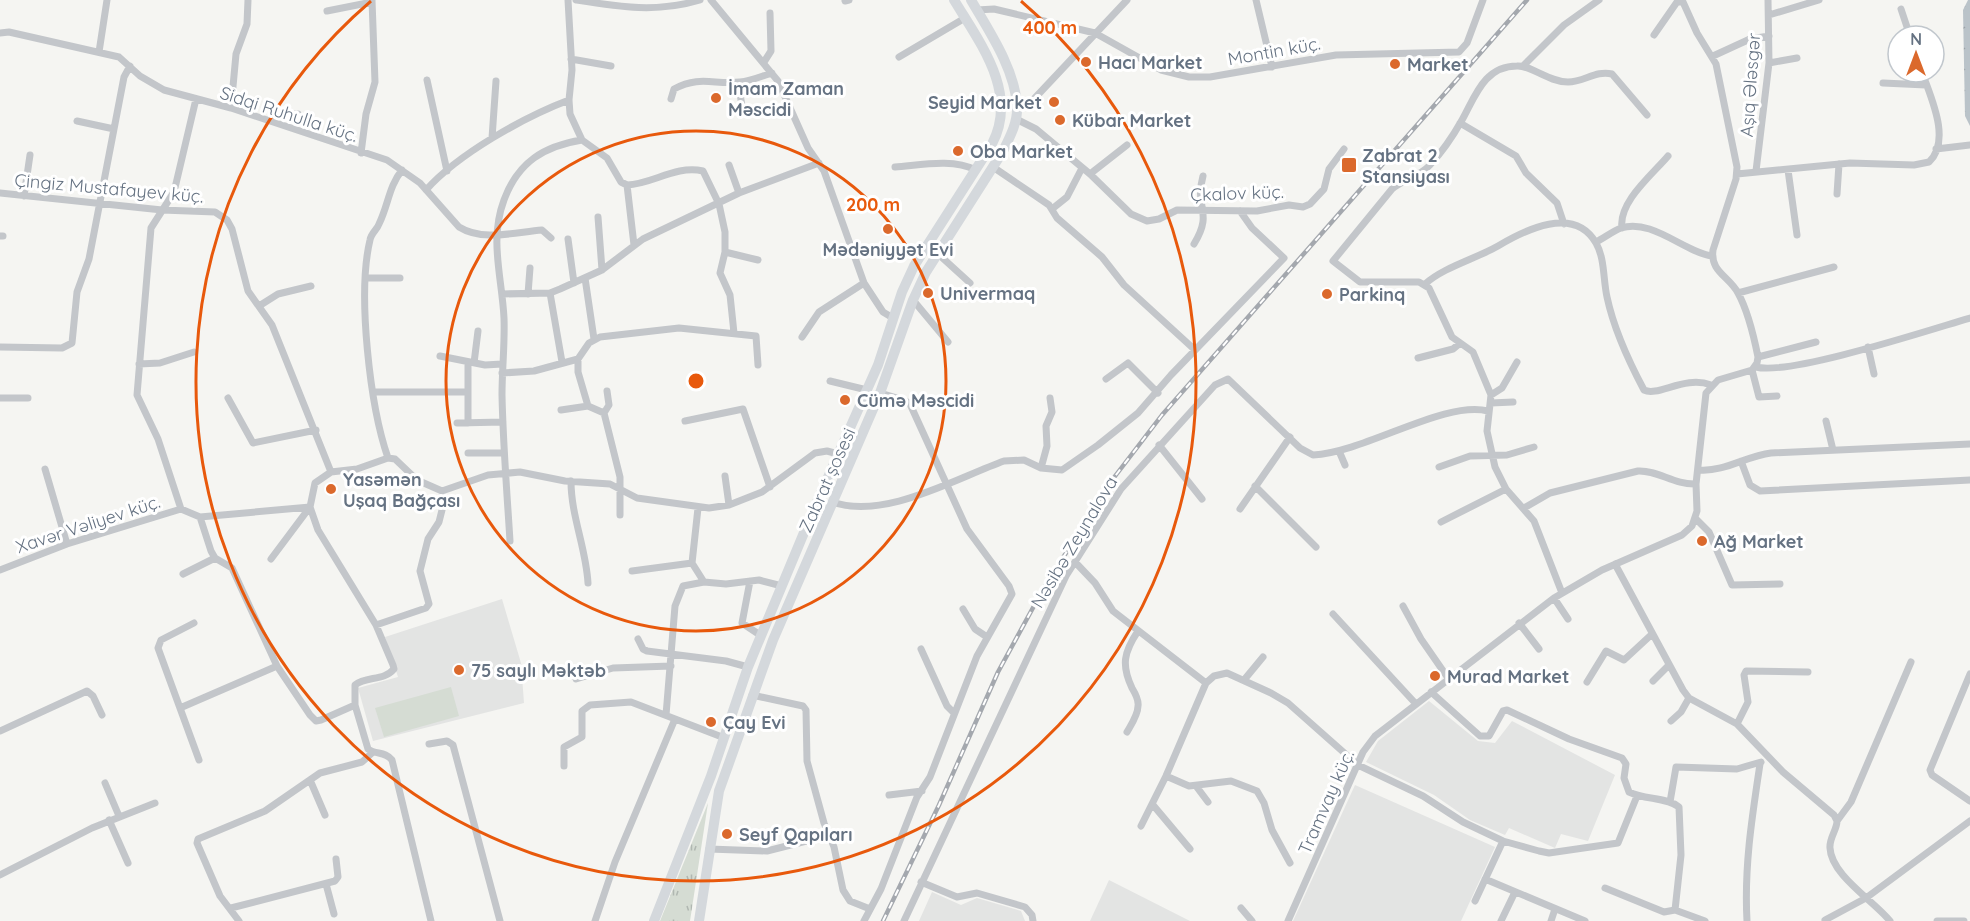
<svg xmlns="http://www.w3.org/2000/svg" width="1970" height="921" viewBox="0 0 1970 921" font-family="Quicksand,sans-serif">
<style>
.built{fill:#e3e4e3}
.green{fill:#d5dcd3}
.park{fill:url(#park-tufts)}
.water{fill:url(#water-ripples)}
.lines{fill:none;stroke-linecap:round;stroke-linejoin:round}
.minor{stroke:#c3c6ca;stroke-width:7}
.primary{stroke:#d4d8dc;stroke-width:10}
.rail-casing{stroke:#a4a8ae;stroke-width:4.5}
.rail{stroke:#fff;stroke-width:2;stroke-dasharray:7;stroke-linecap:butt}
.ring{fill:none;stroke:#e8590c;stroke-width:3}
.poi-dot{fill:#db692c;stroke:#fff;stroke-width:2}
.labels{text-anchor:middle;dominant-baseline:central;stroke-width:6;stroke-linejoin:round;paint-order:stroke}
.street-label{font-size:18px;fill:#657282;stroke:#fff}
.poi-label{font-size:18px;font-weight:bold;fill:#657282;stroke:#fff;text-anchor:start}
.centre{fill:#e8590c;stroke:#fff;stroke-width:3}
.ring-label{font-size:18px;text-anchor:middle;font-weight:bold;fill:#e8590c;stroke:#fff;stroke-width:6;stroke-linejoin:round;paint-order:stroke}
</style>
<defs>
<pattern id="park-tufts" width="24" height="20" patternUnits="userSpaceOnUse" patternTransform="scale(1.5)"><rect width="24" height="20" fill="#d5dcd3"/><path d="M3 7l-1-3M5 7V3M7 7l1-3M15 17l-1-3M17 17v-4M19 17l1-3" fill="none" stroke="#b0b7b1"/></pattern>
<pattern id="water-ripples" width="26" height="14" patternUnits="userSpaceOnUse" patternTransform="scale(1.5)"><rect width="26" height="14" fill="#bac3c9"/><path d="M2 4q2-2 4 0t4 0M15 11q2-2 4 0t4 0" fill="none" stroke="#9ba3a9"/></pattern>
</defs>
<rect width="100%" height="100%" fill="#f5f5f2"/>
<path class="built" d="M502 599 521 663 524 703 373 741 358 688 398 677 385 637Z
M1429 701 1478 741 1495 743 1512 721 1615 775 1588 841 1561 834 1555 848 1509 828 1505 835 1470 820 1434 795 1366 762 1378 741Z
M1355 785 1495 847 1461 921H1293Z
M1109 880 1190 921H1090Z
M932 892 961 905 977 898 1021 911 1025 921H919Z"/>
<path class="green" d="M451 687 459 716 384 737 375 708Z"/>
<path class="park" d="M708 803 690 921H660Z"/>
<path class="water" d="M1968 0H1970V126L1965 116 1963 10Z"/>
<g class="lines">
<path class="minor" d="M568 0 572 70 569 100 570 114 582 140 607 158 621 182 627 185 634 245
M576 0C620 7 657 13 700 0
M711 0 778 81 808 148 824 171 864 283 883 312 893 318
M1256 0 1272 67
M845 1 849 0
M1901 9 1910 36
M977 10 994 9 1095 33 1161 70 1189 77H1210L1336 55 1459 52 1467 43 1483 0
M327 11 372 2
M1769 15 1819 0
M0 33 9 32 119 57 140 76 164 90 231 108 387 160 420 183 459 227C483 242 516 232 542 230L551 238
M99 52 107 0
M1713 56 1750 39 1769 36
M899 57 965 18
M571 59 611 66
M764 62 771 51 770 13
M1769 63 1797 58
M1523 66 1564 25 1599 0
M427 80 447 171
M738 83 743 111
M1883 83 1926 85
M671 99 674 89C700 75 714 85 740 82 751 81 762 76 772 73
M1017 106 1033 100 1127 0
M231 108 236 54 247 24 248 0
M1016 119 1036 129 1090 174 1131 214 1147 221 1159 219 1177 210 1257 211 1289 205 1303 207 1310 204 1324 189 1329 169 1344 149
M77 121 114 129
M271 121 276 115 298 114
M1460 123 1516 156 1526 173 1557 203 1564 224
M492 138 496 81
M1936 149 1970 145
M361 153 366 114 375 82 372 0
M729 165 739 193
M895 167C921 165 952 158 976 170
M993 167 1049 205 1057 218 1102 257 1124 285 1195 350
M1788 170 1797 235
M1756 171 1769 63 1768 0
M1090 174 1127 145
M1737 174 1850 163 1914 165 1929 162C1952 140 1930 96 1922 72
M627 185C653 184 675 165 703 171L719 204 725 232V252L720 273 730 295 734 333
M426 190C458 154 524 117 569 100
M0 193 162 210 215 212 227 220 232 229 248 291 272 325 331 472
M1837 194 1839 164
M24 196 30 155
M1052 209 1067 197 1082 168
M598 217 602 270
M1622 228C1618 202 1653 174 1668 156
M0 236H3
M568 239 574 283
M1596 242C1604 238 1613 231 1621 228 1652 218 1684 252 1712 256
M1194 244C1214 211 1194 209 1203 176
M725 252 758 260
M937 253 970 283
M366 278H400
M585 278 594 339
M1425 284C1444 267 1475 259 1498 246 1525 230 1574 205 1596 243 1605 259 1603 279 1607 297 1614 330 1628 360 1644 390 1658 397 1685 375 1711 385
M550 293 562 362
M1738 293 1834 267
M502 294 550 293 560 289 602 270 643 239 739 193 819 163
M528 294 530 268
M913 300 948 342
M259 306 278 294 311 286
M802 337 819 312 864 283
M0 347 62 348 72 343 77 292 89 259 124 77 130 66
M1868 347 1874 374
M440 356 485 365 502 364
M1758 357 1816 342
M1418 358 1453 349 1459 344
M578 359V372L588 406 604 413 620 477V515
M468 362V423
M474 363 478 331
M139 364 160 363 194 352
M1756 367C1789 376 1929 330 1970 318
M1752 370 1759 397 1777 396
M502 373 534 371 578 359 589 343 600 337 679 328 756 336 758 365
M1106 379 1128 363 1158 393
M830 381 867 390
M375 392H467
M1491 395 1502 388 1517 362
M0 398H28
M228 398 253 443 316 430
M1491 403 1513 402
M561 410 588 406
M604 413 609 405 607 391
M685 421 743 409 770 487
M1826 421 1833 450
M457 423 503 422
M1159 445 1202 499
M1339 451 1345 465
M468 453H504
M388 458C370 406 357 294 370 240 371 233 377 230 379 224 388 206 389 186 402 170
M1741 461 1750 485 1760 491 1970 480
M1439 467 1470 456 1507 455 1534 447
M1041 468 1047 446 1046 426 1052 412 1050 398
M45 469 67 544
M1699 470C1725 472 1746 456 1771 453L1970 444
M725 476 729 505
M571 481C571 516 586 548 588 583
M1255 486 1316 547
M832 502C885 520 954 479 1004 461L1024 460 1041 468 1062 470 1098 445 1138 413 1171 375 1284 258 1252 228 1240 211
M698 508 692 563 704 582
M1524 508 1550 493 1638 471C1658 470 1674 485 1696 484
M181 509 158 439 137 395 151 228 174 192 196 99
M1240 509 1290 437
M200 517 211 551 215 558 232 568 277 666 310 715 316 721 321 720 355 705
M1696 519 1709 532 1732 585 1780 584
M1441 522 1506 489
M510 541C507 493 503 444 502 395 502 369 505 343 504 318 502 277 489 240 504 200 518 162 544 146 582 140
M271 559 310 507 315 483 331 472 357 469 388 458 395 459 417 480 442 491 488 475 520 472 565 481 610 484 637 498 709 508 729 505 762 492 815 453 827 451 838 454
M1075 562 1095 583 1113 611 1206 683 1214 676 1227 673 1271 693 1288 703 1358 765 1423 796 1463 822 1503 841 1539 851 1549 853 1618 843 1637 796
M1615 564 1683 690 1689 698 1737 724 1783 772 1834 815 1837 821C1837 830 1829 838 1830 848 1831 875 1874 901 1890 921
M0 570 67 544 181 509 200 517 310 507 318 530 376 625 393 665 394 669C384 681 366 676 355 685V705L368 749C376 755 385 751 392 760L431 921
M632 571 692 563
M183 574 215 558
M750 581 742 623 760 635
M1562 593 1534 521 1506 489 1495 467 1487 431 1491 395 1473 352 1452 337 1429 288 1419 282H1360L1333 261 1392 189C1404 179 1419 177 1430 165 1442 152 1453 136 1462 120 1475 97 1484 66 1517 66 1531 65 1548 82 1568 82 1584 82 1596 70 1612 74L1647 115
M1554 598 1568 619
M1403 606 1421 639 1448 678
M963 609 975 629 987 637
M1333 614 1416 704
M194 623 161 640 158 648 199 760
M1519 623 1539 649
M376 625 426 608 429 604 420 571 428 539 439 522 443 506 442 491
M638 639 643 649 647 651 726 661 748 667
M921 649 947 706 954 713
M1970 674 1930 770 1932 775 1970 801
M576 679 613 668 671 666
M1244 680 1263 657
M1653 681 1668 666
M1587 682 1606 651 1624 660 1651 635
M1431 692 1480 736H1489L1503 711 1507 710 1569 739 1622 758 1626 764 1624 778 1629 792C1645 800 1666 797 1679 807L1681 855 1675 910 1705 921
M752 695 803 706 806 710 807 761 824 823 834 847 843 890 850 901 870 909
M180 708 277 666
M666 715 675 606 683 586 704 582 726 584 759 580 782 586
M1671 721 1681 712 1689 698
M1737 724 1748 702 1744 675 1746 671 1808 672
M0 731 87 691 93 696 102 715
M1127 732C1131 725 1138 715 1138 706 1139 700 1135 693 1132 688 1121 665 1124 652 1138 631
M429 744 447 741 453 745 500 921
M564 766V747L582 737V711L590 705 631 702 722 737
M1166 776 1189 786 1231 781 1257 791 1264 803 1272 830 1290 863
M310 780 325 815
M105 783 119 816
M1196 786 1208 802
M889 795 922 791
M1670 802 1676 767 1737 769 1761 762
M1153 805 1190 849
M109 820 128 863
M1837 821 1851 802 1911 662
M1141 826 1166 776 1206 683
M709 849 767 851 830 835
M0 875 92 828 155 803
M1485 879 1585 921
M921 882 957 897 977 893 1025 907 1032 915 1033 921
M326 884 334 914
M1605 888 1664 912 1675 910
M1475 901 1503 841
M231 908 335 881 338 877 336 859
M1241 908 1252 921
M1825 920 1866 898 1970 821
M239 921 220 896 197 843 198 839 265 811 320 773 362 762 372 753
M595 921 615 862 675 719
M864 921 881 889 917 797 930 777 977 656 1012 594 1009 586 967 529 910 404 904 400 880 393
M904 921 1066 576 1121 489 1215 385 1228 379 1300 448 1313 455C1366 452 1444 400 1488 411
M1288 921 1363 752 1375 736 1554 598 1602 570 1682 535 1692 526 1697 511 1696 484 1706 393 1718 380 1752 370 1757 363 1758 357C1754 337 1748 311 1738 293 1729 276 1710 272 1713 250L1736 179 1737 167 1716 64 1697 33 1683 2H1677L1654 35
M1501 921 1515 892
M1551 921 1555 909
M1747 921C1744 867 1752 817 1760 764
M1937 921H1964"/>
<path class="primary" d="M654 921 711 776 748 667 813 511 878 365 902 292 914 266 992 144C1019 93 980 43 954 0
M699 921 719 791 773 640 880 393 913 300 926 272 1003 151C1010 137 1018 122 1017 106 1015 69 989 31 971 0"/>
<defs>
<path id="rail" d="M883 921 939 805 998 672 1041 593 1109 484 1162 415 1527 0"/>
</defs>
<use href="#rail" class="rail-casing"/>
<use href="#rail" class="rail"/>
</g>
<g class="ring">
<circle cx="696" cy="381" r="250"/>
<path d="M1021 1A500 500 0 1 1 371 1"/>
</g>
<g class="poi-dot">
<circle cx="1086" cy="62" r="6"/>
<circle cx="1395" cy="64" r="6"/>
<circle cx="716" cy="98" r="6"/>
<circle cx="1054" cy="102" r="6"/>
<circle cx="1060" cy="120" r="6"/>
<circle cx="958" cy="151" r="6"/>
<rect x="1341" y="157" width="16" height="16" rx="3"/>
<circle cx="888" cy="229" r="6"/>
<circle cx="928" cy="293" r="6"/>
<circle cx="1327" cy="294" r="6"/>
<circle cx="845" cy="400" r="6"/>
<circle cx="331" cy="489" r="6"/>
<circle cx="1702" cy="541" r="6"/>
<circle cx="459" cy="670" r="6"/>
<circle cx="1435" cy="676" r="6"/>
<circle cx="711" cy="722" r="6"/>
<circle cx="727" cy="834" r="6"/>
</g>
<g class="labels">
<g class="street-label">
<text transform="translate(1274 51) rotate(-10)">Montin küç.</text>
<text transform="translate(1750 85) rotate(-86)">Aşıq Ələsgər</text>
<text transform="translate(289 114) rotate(18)">Sidqi Ruhulla küç.</text>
<text transform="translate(109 188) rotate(5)">Çingiz Mustafayev küç.</text>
<text transform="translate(1237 193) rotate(-2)">Çkalov küç.</text>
<text transform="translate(827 480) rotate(-66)">Zabrat şosesi</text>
<text transform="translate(88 524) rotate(-18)">Xavər Vəliyev küç.</text>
<text transform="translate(1074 542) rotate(-59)">Nəsibə Zeynalova</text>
<text transform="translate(1326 802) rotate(-66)">Tramvay küç.</text>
</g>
<g class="poi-label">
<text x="1098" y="62">Hacı Market</text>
<text x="1407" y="64">Market</text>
<text x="728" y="88">İmam Zaman<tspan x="728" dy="21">Məscidi</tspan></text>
<text x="1042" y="102" text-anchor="end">Seyid Market</text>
<text x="1072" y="120">Kübar Market</text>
<text x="970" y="151">Oba Market</text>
<text x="1362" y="155">Zabrat 2<tspan x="1362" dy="21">Stansiyası</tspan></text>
<text x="888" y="249" text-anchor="middle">Mədəniyyət Evi</text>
<text x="940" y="293">Univermaq</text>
<text x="1339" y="294">Parkinq</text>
<text x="857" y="400">Cümə Məscidi</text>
<text x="343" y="479">Yasəmən<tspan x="343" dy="21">Uşaq Bağçası</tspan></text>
<text x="1714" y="541">Ağ Market</text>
<text x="471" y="670">75 saylı Məktəb</text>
<text x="1447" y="676">Murad Market</text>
<text x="723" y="722">Çay Evi</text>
<text x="739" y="834">Seyf Qapıları</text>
</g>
</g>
<circle cx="696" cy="381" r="9" class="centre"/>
<g class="ring-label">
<text x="1050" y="34">400 m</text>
<text x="873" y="211">200 m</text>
</g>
<g transform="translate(1916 54)"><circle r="28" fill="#ffffff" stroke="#c1c7cd" stroke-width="1.5"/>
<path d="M0-4.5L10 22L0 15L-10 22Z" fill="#db692c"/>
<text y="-9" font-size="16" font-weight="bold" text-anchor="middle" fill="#657282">N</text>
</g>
</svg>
